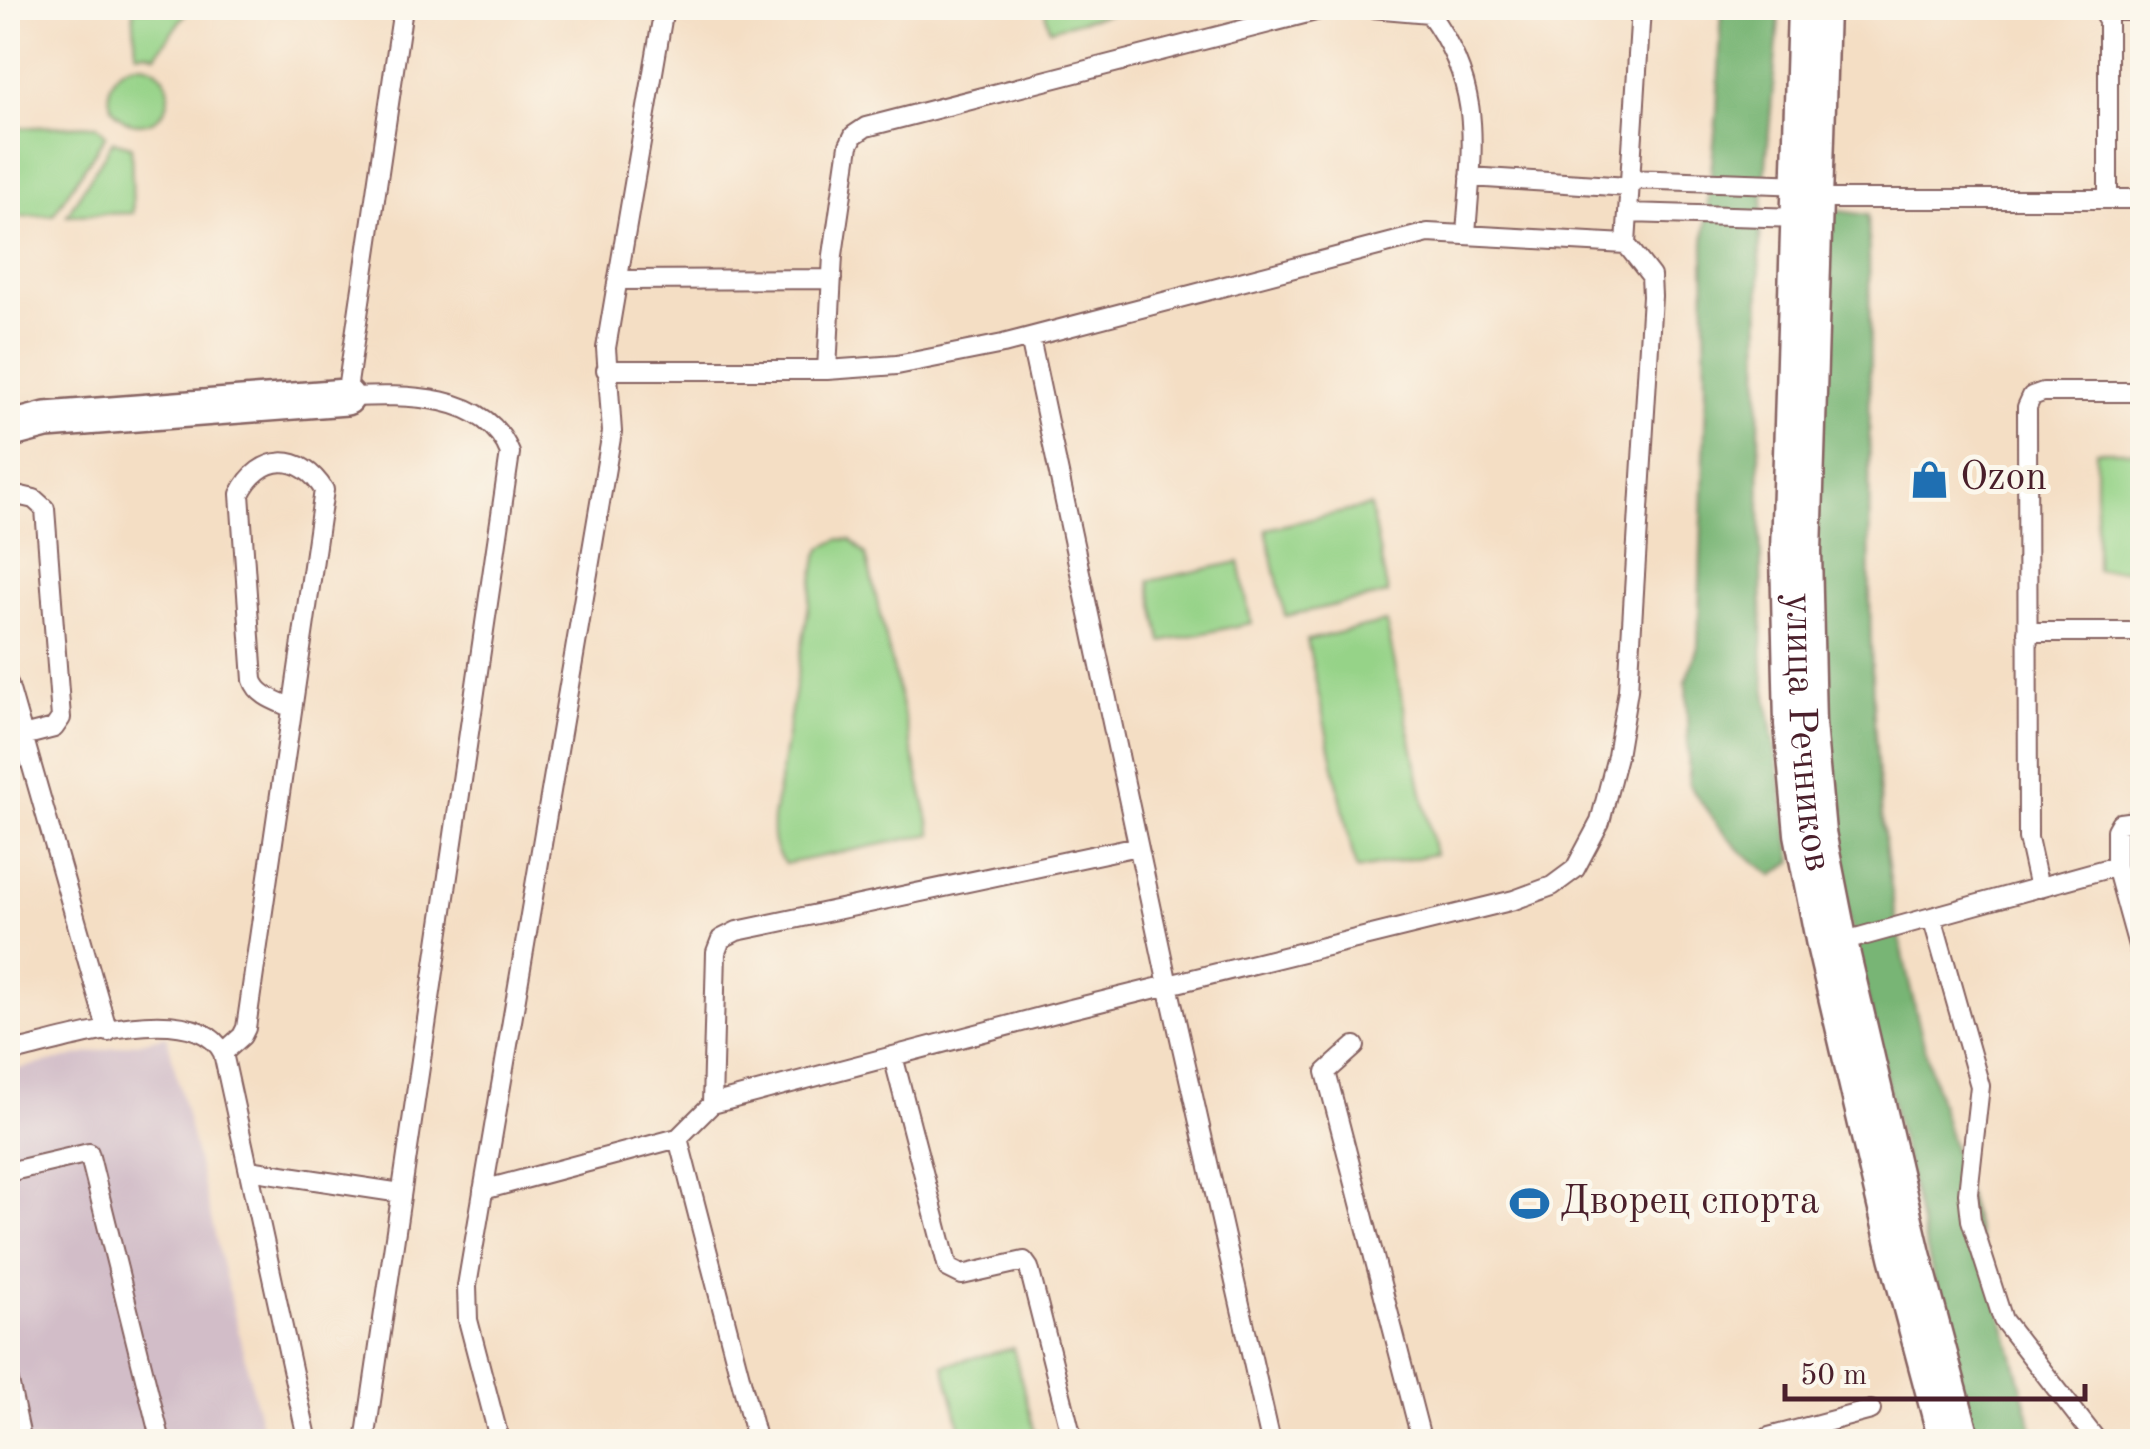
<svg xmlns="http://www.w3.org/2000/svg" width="2150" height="1449" viewBox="0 0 2150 1449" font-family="'Old Standard TT',serif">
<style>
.industrial{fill:#d2bdc8}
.green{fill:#96d388;stroke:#70795a;stroke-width:2.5}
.forest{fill:#78b574;stroke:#616a50;stroke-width:2.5}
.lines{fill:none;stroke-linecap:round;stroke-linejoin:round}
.lane-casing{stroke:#866261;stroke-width:22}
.street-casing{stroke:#866261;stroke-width:40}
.secondary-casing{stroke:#866261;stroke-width:55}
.lane{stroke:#fff;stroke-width:18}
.street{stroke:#fff;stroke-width:35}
.secondary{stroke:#fff;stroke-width:50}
.labels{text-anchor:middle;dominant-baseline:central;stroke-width:10;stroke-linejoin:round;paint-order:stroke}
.poi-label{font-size:40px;fill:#4a1f2b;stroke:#fbf7ec;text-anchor:start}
.street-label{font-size:40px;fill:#4a1f2b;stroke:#fbf7ec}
</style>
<rect width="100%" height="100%" fill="#fbf7ec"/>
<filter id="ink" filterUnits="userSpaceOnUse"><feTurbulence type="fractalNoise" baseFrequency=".01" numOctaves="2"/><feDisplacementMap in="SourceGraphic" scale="20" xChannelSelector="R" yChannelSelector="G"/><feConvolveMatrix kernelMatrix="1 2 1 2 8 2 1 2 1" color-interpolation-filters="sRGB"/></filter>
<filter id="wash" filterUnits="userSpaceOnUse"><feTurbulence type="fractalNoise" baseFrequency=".0048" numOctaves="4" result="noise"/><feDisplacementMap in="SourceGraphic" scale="40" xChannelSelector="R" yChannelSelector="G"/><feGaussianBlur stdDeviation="2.25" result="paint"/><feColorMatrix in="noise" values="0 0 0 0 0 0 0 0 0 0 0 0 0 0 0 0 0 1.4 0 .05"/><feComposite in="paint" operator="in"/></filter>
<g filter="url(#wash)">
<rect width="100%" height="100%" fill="#f4dec4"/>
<path class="industrial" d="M167 1036 265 1441H8V1071Z"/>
<path class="green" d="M133 8H189L156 55 146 52 136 53Z
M1044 8H1132L1050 29Z
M109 94a30 30 0 1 1 60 0a30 30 0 1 1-60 0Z
M97 125 106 135 53 215 8 217V128Z
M113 141 131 146 133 213 67 215Z
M2096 451H2142V570H2096Z
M1370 506 1388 594 1285 616 1266 529Z
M840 539 851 540 866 555 932 834 785 864C772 849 772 837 773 818L817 557 822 548Z
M1239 562 1251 623 1162 642 1149 581Z
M1386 622 1435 854 1356 870 1307 640Z
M1013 1348 1037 1441H964L944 1365Z"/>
<path class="forest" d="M1722 8H1780L1760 233 1759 450 1763 672 1793 861 1773 876 1741 851 1718 826 1689 785 1686 682 1698 647 1706 395 1704 243 1717 112Z
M1840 211 1868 215C1875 439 1857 665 1891 887 1910 1014 1950 1136 1986 1259 2004 1320 2020 1381 2036 1441H1972L1836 866 1809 555 1817 220Z"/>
</g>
<g filter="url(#ink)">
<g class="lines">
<defs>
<path id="lane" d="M1372 8 1429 13C1485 89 1472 147 1466 234
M2100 8 2108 21V199
M2104 11H2142
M1470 177 1629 187
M1630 179 1803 185
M1809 199H2142
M1628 213 1802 218
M618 280 832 279
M1030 338 1168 985 1271 1442
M606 370H827L897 365 1003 344 1428 233 1626 244
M827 370 833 255 849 145 854 135 866 127 1327 8
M8 493 34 499 45 509 61 718 54 728 23 736
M2027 632H2142
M8 683 108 1032
M2116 866 2142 960
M2039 888 2028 838 2027 407 2032 396 2043 392H2142
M1932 917 1980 1086 1968 1193 1971 1220 2003 1320 2098 1442
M1834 944 2116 866V830L2120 823 2142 820
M1355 1046 1326 1072 1422 1442
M8 1053C58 1043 193 995 223 1053L308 1442
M223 1053 242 1036 246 1028 324 490C301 452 260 453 240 494L253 680C258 696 277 701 292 708
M893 1056 948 1268 962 1275 1024 1261 1029 1268 1073 1442
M712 1104 716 952 721 939 737 931 1138 846
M678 1138 757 1442
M249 1170 401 1193
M8 1172 89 1153 161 1442
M483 1190 678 1138 712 1104 1067 1010 1514 900 1552 886 1575 869 1600 822 1617 756 1628 690 1652 296 1651 276 1626 244 1641 8
M8 1377 22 1442
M365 1442 510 453C486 391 402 395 346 397L403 8
M500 1442 468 1320 467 1286 612 432 606 348 664 8
M1770 1442 1769 1437 1871 1410"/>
<path id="street" d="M8 430 46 420 346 397"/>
<g id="secondary">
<path id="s1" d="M1813 8 1796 552 1800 724 1810 833 1832 944 1905 1255 1955 1442"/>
</g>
</defs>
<use href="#lane" class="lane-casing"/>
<use href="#street" class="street-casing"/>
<use href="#secondary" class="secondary-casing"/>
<use href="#lane" class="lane"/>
<use href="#street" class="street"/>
<use href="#secondary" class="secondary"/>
</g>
</g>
<defs>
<symbol id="shop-bare" viewBox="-9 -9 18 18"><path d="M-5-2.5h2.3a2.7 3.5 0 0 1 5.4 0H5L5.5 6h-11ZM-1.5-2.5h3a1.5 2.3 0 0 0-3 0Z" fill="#1f6fb2" stroke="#fbf7ec" stroke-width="2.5" paint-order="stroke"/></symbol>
<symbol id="stadium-bare" viewBox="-9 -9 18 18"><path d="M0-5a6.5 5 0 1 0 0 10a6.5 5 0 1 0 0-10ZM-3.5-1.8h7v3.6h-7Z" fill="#1f6fb2" stroke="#fbf7ec" stroke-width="2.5" paint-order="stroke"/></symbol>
</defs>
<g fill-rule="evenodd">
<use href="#shop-bare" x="1902" y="452" width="55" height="55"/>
<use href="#stadium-bare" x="1502" y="1176" width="55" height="55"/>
</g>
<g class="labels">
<g class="poi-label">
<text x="1960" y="479">Ozon</text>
<text x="1560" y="1203">Дворец спорта</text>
</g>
<g class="street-label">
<text stroke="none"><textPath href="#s1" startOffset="725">улица Речников</textPath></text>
</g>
</g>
<rect width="2150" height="1449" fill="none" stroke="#fbf7ec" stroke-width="40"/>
<path d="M1785 1384v15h300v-15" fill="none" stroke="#4a1f2b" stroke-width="5"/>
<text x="1800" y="1384" font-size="30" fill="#4a1f2b" stroke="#fbf7ec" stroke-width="8" paint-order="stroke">50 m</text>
</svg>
